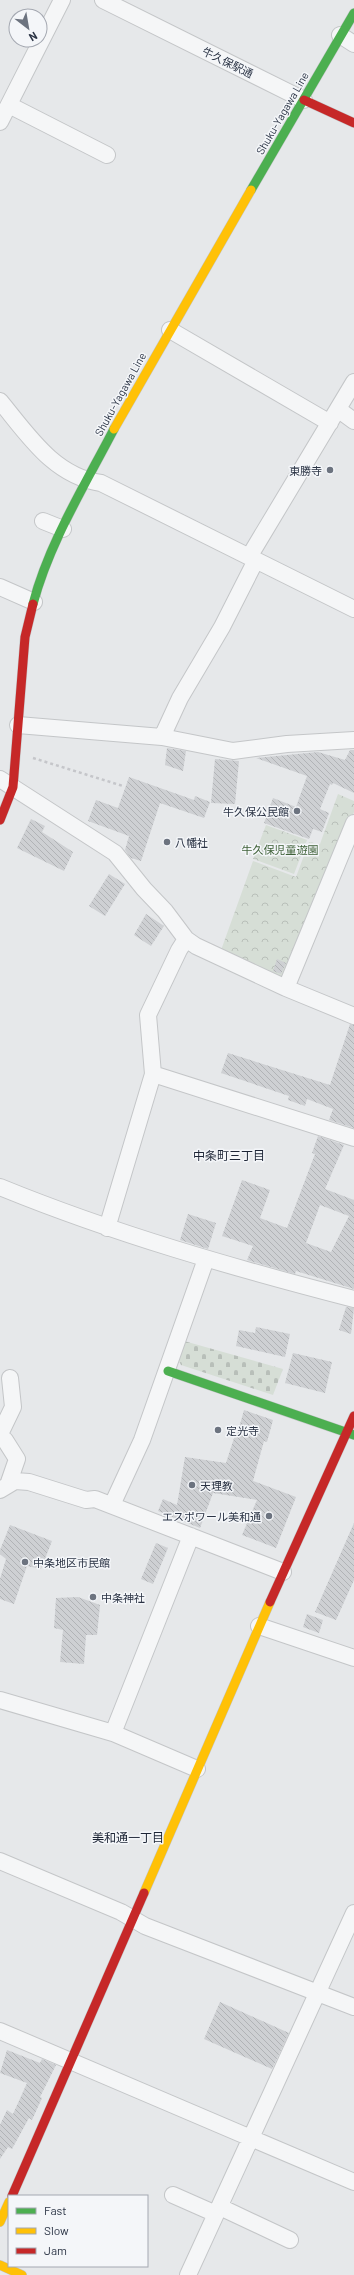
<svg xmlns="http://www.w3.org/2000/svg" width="354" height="2275" viewBox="0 0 354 2275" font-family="Barlow,'Noto Sans JP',sans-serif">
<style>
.forest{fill:url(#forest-crowns)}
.cemetery{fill:url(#cemetery-stones)}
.building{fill:url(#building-back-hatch);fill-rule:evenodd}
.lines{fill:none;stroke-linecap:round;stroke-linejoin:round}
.street-casing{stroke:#c4c6c8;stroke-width:18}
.fast-casing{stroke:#c4c6c8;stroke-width:10}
.slow-casing{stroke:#c4c6c8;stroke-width:10}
.jam-casing{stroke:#c4c6c8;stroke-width:10}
.path{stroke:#c5c6ca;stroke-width:2.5;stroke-dasharray:3 3;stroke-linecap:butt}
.street{stroke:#f5f6f7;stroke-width:16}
.fast{stroke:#4caf50;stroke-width:9}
.slow{stroke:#ffc107;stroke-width:9}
.jam{stroke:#c62828;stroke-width:9}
.poi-dot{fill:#6c737f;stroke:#f4f6f9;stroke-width:1.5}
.labels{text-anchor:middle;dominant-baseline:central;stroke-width:3;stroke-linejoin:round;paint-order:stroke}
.street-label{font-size:11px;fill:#2b3445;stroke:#f4f6f9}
.poi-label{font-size:11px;fill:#2b3445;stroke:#f4f6f9;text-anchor:start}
.park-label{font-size:11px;fill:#3f6138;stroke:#f4f6f9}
.neighbourhood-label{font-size:12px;fill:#1d2536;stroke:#f4f6f9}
</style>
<defs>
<pattern id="forest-crowns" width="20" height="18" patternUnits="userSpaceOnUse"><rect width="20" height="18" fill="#d6ded6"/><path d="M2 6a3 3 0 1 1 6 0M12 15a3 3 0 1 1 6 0" fill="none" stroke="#b8bfb9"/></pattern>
<pattern id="cemetery-stones" width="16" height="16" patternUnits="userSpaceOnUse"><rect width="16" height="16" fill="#d6ded6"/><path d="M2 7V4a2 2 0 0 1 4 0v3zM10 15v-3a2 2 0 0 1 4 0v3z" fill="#b8bfb9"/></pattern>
<pattern id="building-back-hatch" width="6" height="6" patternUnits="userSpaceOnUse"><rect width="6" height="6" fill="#ced0d3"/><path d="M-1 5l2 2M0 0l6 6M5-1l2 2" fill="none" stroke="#b1b3b6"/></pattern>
</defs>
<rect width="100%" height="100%" fill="#e6e8ea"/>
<path class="forest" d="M338 794 354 801V812L287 975 278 981 220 953 253 861 296 877 309 842 320 844Z
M266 825 307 840 294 874 253 859Z"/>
<path class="cemetery" d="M184 1341 283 1369 273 1395 181 1365 178 1359Z"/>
<path class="building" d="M167 748 186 751 183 771 165 765Z
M350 750H354V793L333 783 332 785 330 784 320 809 329 813 322 832 313 829 309 839 264 823 273 798 296 807 307 776 256 758 318 752 345 760Z
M215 759 239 761 235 804 211 803Z
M129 777 194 800 195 796 210 802 204 818 160 803 141 861 131 858 125 850 129 836 88 821 96 800 118 808Z
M31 819 45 826 42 832 73 852 64 871 17 848Z
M109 874 125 884 105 916 89 906Z
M146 914 164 926 151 946 134 935Z
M277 959 286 963 281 974 273 971Z
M350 1024 354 1025V1128L329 1120 333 1109 307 1099 305 1106 288 1100 289 1096 221 1073 228 1053 330 1085Z
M318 1136 344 1145 325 1189 354 1200V1289L296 1271 295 1274 247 1260 253 1246 222 1236 242 1180 270 1190 260 1218 287 1228 315 1154 312 1153ZM320 1205 349 1216 331 1252 306 1243Z
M188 1214 216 1223 208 1249 180 1240Z
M346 1307 354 1308 351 1334 339 1330Z
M256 1327 290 1334 285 1357 236 1346 239 1330 255 1333Z
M293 1353 332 1362 325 1393 285 1383Z
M244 1410 273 1420 267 1442 264 1441 253 1481 296 1497 276 1548 242 1535 257 1500 213 1493 200 1528 158 1511 163 1499 177 1505 185 1457 226 1463 235 1435H237Z
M354 1523V1580L336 1620 315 1612Z
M10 1525 52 1541 41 1569 27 1566 14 1604 0 1599V1579L6 1559 0 1554V1550Z
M156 1543 168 1548 153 1584 141 1579Z
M78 1597 100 1605 97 1635H86L84 1664 60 1662 63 1630 54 1628 56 1598Z
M307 1614 323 1620 319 1633 303 1627Z
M220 2002 289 2033 272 2069 204 2039Z
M7 2050 40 2063 42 2059 56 2065 40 2097 42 2098 32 2120 29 2118 12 2149 8 2147 0 2159V2125L7 2110 13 2114 27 2083 0 2073Z"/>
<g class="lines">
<defs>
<path id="street" d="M103 0 304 100
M340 35 354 44
M9 105 107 155
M0 122 62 0
M170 330 330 423
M0 401C28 435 54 476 101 483L354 609
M339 410 354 421
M43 521 63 529
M249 557 354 382
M0 587 34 602
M18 725 162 737 233 751 287 744 354 740
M162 737 180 698 222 627 256 560
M0 779 115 853 144 889 165 911 186 939 196 946 286 988 354 1016
M286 988 354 823
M153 1074 354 1138
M0 1187C115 1234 234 1268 354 1299
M107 1228 153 1074 148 1015 179 950 186 939
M0 1434 13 1407 10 1378
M0 1438 5 1440 17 1459 8 1485
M0 1490 15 1481 29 1482 86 1500 95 1499 283 1572
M112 1505 142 1440 206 1259
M259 1626 354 1658
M0 1700 113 1733 197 1769
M113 1733 191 1536
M0 1861 121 1912 145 1926 354 2007
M0 2031 354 2182
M173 2195 216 2214
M220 2207 290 2240
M188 2275 354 1913"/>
<path id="fast" d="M251 190 354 13
M33 604C49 543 85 485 114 429
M168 1371 354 1435"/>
<path id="slow" d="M114 429 251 190
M144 1893 270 1602
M0 2222 9 2202
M0 2265 22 2275"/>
<path id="jam" d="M304 100 354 123
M0 820 13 787 25 637 33 604
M270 1602 354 1416
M12 2196 144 1893"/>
</defs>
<use href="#street" class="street-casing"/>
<use href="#fast" class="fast-casing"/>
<use href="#slow" class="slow-casing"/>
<use href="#jam" class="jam-casing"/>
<path class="path" d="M33 758 123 786"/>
<use href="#street" class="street"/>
<use href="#fast" class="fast"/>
<use href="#slow" class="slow"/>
<use href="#jam" class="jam"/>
</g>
<g class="poi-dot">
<circle cx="330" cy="470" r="4"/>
<circle cx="297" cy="811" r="4"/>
<circle cx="167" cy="842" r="4"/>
<circle cx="218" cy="1430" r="4"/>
<circle cx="192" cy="1485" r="4"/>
<circle cx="269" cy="1516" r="4"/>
<circle cx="25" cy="1562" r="4"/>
<circle cx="93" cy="1597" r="4"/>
</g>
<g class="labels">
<g class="street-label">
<text transform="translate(228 62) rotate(26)">牛久保駅通</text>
<text transform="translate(282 113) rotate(-60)">Shuku-Yagawa Line</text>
<text transform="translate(120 394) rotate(-61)">Shuku-Yagawa Line</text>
</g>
<g class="poi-label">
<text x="322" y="470" text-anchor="end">東勝寺</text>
<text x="289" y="811" text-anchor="end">牛久保公民館</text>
<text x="175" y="842">八幡社</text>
<text x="226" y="1430">定光寺</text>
<text x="200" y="1485">天理教</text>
<text x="261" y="1516" text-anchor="end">エスポワール美和通</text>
<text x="33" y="1562">中条地区市民館</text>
<text x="101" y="1597">中条神社</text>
</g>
<g class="park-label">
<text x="280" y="849">牛久保児童遊園</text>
</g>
<g class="neighbourhood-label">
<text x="229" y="1155">中条町三丁目</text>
<text x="128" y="1837">美和通一丁目</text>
</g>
</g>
<rect x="8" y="2195" width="140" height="72" fill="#f4f6f9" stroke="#a4a8b1"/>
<rect x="16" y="2208" width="20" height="6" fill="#4caf50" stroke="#a4a8b1"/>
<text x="44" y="2215" font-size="12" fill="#2b3445">Fast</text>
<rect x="16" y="2228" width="20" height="6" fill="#ffc107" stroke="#a4a8b1"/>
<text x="44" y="2235" font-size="12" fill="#2b3445">Slow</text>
<rect x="16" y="2248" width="20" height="6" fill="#c62828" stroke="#a4a8b1"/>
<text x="44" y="2255" font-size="12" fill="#2b3445">Jam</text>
<g transform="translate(28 28) rotate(149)"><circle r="19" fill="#f4f6f9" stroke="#a4a8b1"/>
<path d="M0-3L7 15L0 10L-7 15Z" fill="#6c737f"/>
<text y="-6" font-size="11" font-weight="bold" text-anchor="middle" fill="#2b3445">N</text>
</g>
</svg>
